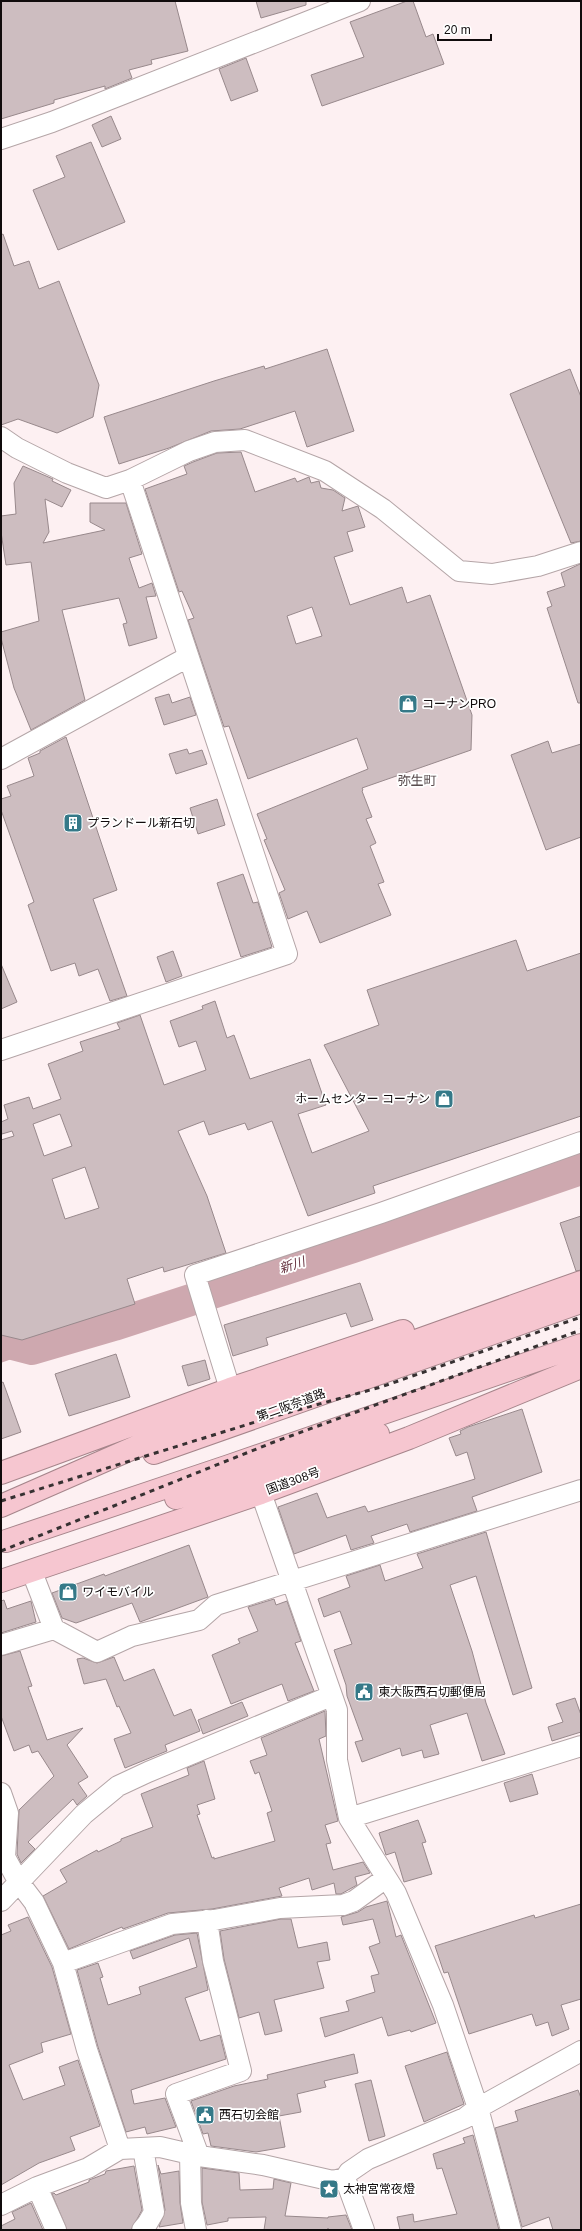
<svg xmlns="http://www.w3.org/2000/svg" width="582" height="2231" viewBox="0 0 582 2231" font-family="Arial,'Noto Sans JP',sans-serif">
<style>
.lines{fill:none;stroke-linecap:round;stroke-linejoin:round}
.stream{stroke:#cea8af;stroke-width:5.5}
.river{stroke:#cea8af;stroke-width:32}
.building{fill:#cdbdc0;stroke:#98898c;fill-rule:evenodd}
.minor-casing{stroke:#b4a5a7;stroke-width:22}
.highway-casing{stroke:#a6858b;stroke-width:24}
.minor{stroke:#fff;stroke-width:20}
.highway{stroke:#f6c6d0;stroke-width:22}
.rail{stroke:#373132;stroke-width:3;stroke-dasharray:5 5;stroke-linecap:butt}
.labels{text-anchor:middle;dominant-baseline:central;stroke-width:3.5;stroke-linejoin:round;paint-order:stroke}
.poi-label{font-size:12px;fill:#100b0c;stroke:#fff;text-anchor:start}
.street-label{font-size:12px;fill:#100b0c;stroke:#fff}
.neighbourhood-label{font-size:13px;fill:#594c4e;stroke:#fff}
.water-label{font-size:13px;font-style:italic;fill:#673340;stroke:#fff}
</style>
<rect width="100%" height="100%" fill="#fdf0f2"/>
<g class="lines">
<path class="stream" d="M1 1360 32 1349"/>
<path class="river" d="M1 1341 32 1349 114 1325 353 1247 581 1169"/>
</g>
<path class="building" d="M1 1H175L188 51 151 60 152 64 129 70 132 78 105 89V86L54 100V103L1 119Z
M256 1H306V5L261 18Z
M407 1H413L426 37 433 34 444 64 322 106 311 75 364 57 350 22Z
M246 58 258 91 231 101 219 69Z
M111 116 121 139 102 147 92 125Z
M91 142 125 222 58 250 33 190 65 177 56 156Z
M3 234 14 266 29 261 39 289 59 281 99 385 93 417 57 433 18 419 1 425V235Z
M327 349 354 431 307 447 295 411 240 429 211 431 169 448 119 464 104 417 214 381 264 366 265 369Z
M570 369 581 397V541L571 543 510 394Z
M241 452 255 492 295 478 297 482 309 477 311 483 319 481 321 488 333 490 345 498 342 511 358 506 365 527 347 532 353 551 334 557 350 605 402 587 407 603 430 595 472 715 471 750 362 788 363 790 362 791 372 817 366 819 376 843 370 846 384 882 378 884 391 915 320 943 307 911 288 919 279 893 285 890 264 840 267 839 257 814 368 769 357 738 248 779 229 726 224 727 188 620 194 618 182 591 179 592 145 489 187 474 184 466 193 462 217 453ZM312 607 322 636 296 644 287 616Z
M23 466 53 479 52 481 71 490 62 507 45 499 49 532 43 543 105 530 90 522V503H126L142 554 129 558 139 588 152 583 156 596 146 597 157 638 129 646 123 624 127 623 119 598 62 610 85 700 31 730 14 688 1 638V632L39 621 31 562 6 565 1 532V516L16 514 14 483Z
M580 564H581V703H578L547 608 552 606 547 592 565 586 561 573Z
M169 694 172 703 190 697 196 715 164 725 155 698Z
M66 737 117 890 93 899 127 996 110 1001 98 969 79 976 75 963 51 971 28 905 34 902 1 810V799L11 796 7 786 34 776 28 758 40 753V751Z
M548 741 552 753 581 744V837L546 850 511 755Z
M187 749 189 754 202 750 207 764 176 774 169 754Z
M217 799 225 825 198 834 190 808Z
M243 874 253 903 258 902 272 947 241 957 217 883Z
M516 940 527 971 581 953V1116L373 1186 375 1193 308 1216 272 1121 248 1130 245 1123 209 1135 204 1121 178 1131 207 1196 226 1253 164 1272 163 1267 127 1279 135 1304 22 1340 1 1335V1140L14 1136 12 1131 2 1134 1 1130V1122L8 1119 4 1105 29 1097 33 1109 61 1099 48 1064 83 1051 80 1042 120 1029 117 1023 140 1015 164 1085 206 1070 196 1041 179 1047 170 1021 203 1009 202 1006 215 1001 227 1038 234 1035 250 1079 310 1059 326 1105 298 1114 312 1153 369 1131 324 1045 379 1025 367 990ZM60 1114 72 1146 44 1156 33 1124ZM85 1167 99 1208 65 1219 52 1179Z
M173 951 182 976 166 982 157 957Z
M1 964 17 1002 1 1009Z
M581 1216V1270L576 1271 560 1223Z
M360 1283 373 1320 351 1327 346 1313 266 1338 268 1345 233 1356 224 1325Z
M116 1354 130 1397 69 1416 55 1374Z
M205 1360 210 1379 188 1386 182 1366Z
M3 1382 21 1432 1 1439V1383Z
M522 1409 542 1472 472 1497 477 1511 410 1532 407 1524 371 1536 374 1543 351 1550 346 1535 294 1554 278 1507 317 1493 327 1518 365 1506 368 1512 475 1479 467 1452 456 1456 449 1438 461 1434 460 1431 468 1427Z
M486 1532 532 1688 513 1695 476 1576 450 1585 472 1651 486 1703 505 1754 482 1761 467 1713 430 1725 439 1754 424 1758 422 1750 402 1756 400 1748 362 1762 355 1742 363 1740 347 1696 346 1685 334 1650 352 1644 340 1611 324 1617 318 1599 350 1587 346 1576 380 1565 385 1581 423 1568 417 1554Z
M189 1545 208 1597 140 1622 132 1603 76 1623 62 1618 52 1593 104 1574 105 1576Z
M274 1599 276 1605 287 1601 301 1641 295 1643 314 1691 288 1701 282 1684 231 1704 212 1655 240 1643 238 1639 258 1631 248 1607Z
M4 1600 7 1609 31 1601 36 1622 1 1633V1601Z
M20 1651 32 1686 28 1687 47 1740 83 1728 67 1745 88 1777 78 1783 87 1796 77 1805 73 1799 28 1842 35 1849 21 1863 17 1854 19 1810 54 1776 38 1751 32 1753 29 1745 14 1751 1 1716V1656Z
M114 1657 124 1681 154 1669 174 1716 191 1709 200 1731 165 1745 167 1751 125 1768 114 1739 131 1733 119 1706 117 1707 106 1679 84 1684 77 1659 83 1658 97 1663Z
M575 1698 581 1715V1732L552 1741 548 1727 563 1722 556 1704Z
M242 1702 248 1716 203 1734 198 1720Z
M325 1711 326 1736 319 1739 338 1821 325 1825 331 1843 326 1844 333 1870 363 1862 370 1873 355 1877 357 1885 341 1894H336L334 1883 312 1890 309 1878 279 1888 282 1896 212 1909 168 1913 123 1929 122 1927 69 1949 43 1896 67 1882 60 1870 97 1850 98 1852 121 1841V1839L153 1827 141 1794 189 1775 187 1768 204 1761 215 1799 197 1805 200 1814 197 1815 212 1858 214 1857V1859L275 1841 267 1813 272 1811 259 1772 255 1774 250 1761 267 1755 261 1738Z
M532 1774 538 1794 510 1802 504 1783Z
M418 1820 426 1842 422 1843 432 1874 404 1882 395 1852 386 1855 379 1833Z
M387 1901 396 1937 401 1935 436 2023 411 2032 410 2030 388 2036 382 2017 325 2037 320 2018 349 2011 346 2001 375 1992 371 1976 379 1974 369 1947 380 1943 373 1919 343 1925 341 1917 358 1912 366 1907Z
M581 1904V1999L561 2005 569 2029 552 2036 548 2022 536 2026 532 2014 469 2034 448 1972 444 1973 435 1946 534 1915 535 1918Z
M28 1917 52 1967 71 2034 41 2043 43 2052 9 2065 23 2100 65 2085 59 2067 78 2060 100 2126 70 2137 75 2150 39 2163 1 2185V1935L11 1931 8 1925Z
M281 1919H291L298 1948 327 1942 330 1960 317 1962 324 1988 274 2000 282 2031 265 2035 259 2012 239 2018 224 1959 220 1931Z
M197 1933 208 1990 185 1998 200 2041 220 2035 226 2059 131 2090 134 2104 165 2098 176 2127 147 2134 145 2127 126 2132 98 2047 77 1970 98 1963 103 1977 100 1978 108 2005 141 1994 139 1987 197 1967 189 1938 133 1959 130 1951 175 1935Z
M447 2052 464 2104 424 2122 405 2066Z
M354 2054 358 2073 324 2081 326 2087 297 2094 301 2112 279 2116 285 2147 256 2152 211 2146 208 2133 203 2134 191 2101 234 2086 268 2079 267 2075Z
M371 2080 385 2136 369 2141 355 2084Z
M578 2090 581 2098V2230H553L549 2217 522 2227 495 2128 518 2121 515 2111Z
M473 2135 499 2230H400L397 2217 413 2214 414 2222 457 2214 442 2168 437 2169 433 2154 465 2143 463 2138Z
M158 2165 161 2174 179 2171 180 2203 183 2223 159 2227 165 2210Z
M134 2166 142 2210 131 2230H67L52 2194 54 2193 56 2195 89 2182V2180L105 2174 106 2171Z
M202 2168 239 2173 240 2190 273 2189 274 2179 291 2183 285 2216 328 2218V2217L346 2215 352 2230H328V2228V2230H264L266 2217 228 2218V2221L207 2225 202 2202Z
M31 2203 43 2230H1V2226L15 2219 12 2212Z"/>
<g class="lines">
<defs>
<path id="minor" d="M1 139 52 122 360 1
M1 437 17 448 67 473 106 488 130 480 189 451 215 442 245 440 325 471 383 509 459 571 492 574 538 566 581 552
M1 759 188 657
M1 1050 287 954 130 480
M230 1389 195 1275 381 1213 581 1142
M261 1493 337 1710V1760L349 1818 396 1893 443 2005 478 2108 511 2230
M32 1572 54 1629 97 1652 132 1636 199 1620 216 1605 581 1490
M1 1645 54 1629
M1 1793 8 1813 5 1857 18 1881 34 1902 63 1963 172 1924 214 1920 280 1908 343 1905 354 1901 386 1878
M349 1818 581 1746
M1 1901 84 1814 118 1786 148 1772 331 1696
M63 1963 87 2050 120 2149
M190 2154 191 2203 196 2230
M199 2156 176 2094 241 2071 213 1961 207 1920
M345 2178 364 2230
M37 2187 56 2230
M1 2205 37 2187 88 2168 120 2149 160 2147 199 2156 263 2165 333 2181 345 2178 349 2172 368 2159 465 2118 478 2108 581 2051
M142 2230 147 2224 154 2212 143 2148"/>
<path id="highway" d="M154 1453 581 1302
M1 1473 230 1389 403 1331
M176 1498 235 1483 378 1434
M1 1506 211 1414 581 1282
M6 1541 229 1466 581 1345
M1 1581 261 1493 409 1438 581 1367"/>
</defs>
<use href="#minor" class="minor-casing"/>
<use href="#highway" class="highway-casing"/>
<use href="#minor" class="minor"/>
<use href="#highway" class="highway"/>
<path class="rail" d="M1 1501 265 1419 381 1387 581 1317
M1 1551 274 1442 581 1330"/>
</g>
<defs>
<symbol id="shop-square" viewBox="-11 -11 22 22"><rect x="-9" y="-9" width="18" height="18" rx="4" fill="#357988" stroke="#fff"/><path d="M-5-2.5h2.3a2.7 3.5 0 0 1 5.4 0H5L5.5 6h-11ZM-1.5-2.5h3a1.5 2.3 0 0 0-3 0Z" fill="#fff"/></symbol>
<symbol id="building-square" viewBox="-11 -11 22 22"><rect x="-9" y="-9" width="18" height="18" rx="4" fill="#357988" stroke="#fff"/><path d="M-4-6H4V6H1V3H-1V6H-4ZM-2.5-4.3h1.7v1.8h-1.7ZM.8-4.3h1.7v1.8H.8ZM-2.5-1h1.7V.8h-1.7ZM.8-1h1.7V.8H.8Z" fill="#fff"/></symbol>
<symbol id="civic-square" viewBox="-11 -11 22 22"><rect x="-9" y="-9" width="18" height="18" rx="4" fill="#357988" stroke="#fff"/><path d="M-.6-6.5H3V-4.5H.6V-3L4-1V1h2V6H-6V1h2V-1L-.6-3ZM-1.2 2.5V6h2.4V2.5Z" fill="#fff"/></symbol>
<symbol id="sight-square" viewBox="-11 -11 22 22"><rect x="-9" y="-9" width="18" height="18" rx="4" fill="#357988" stroke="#fff"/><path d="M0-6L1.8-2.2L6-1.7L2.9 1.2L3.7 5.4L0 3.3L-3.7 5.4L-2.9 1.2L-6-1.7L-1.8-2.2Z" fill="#fff"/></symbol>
</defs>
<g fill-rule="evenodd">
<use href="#shop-square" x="397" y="693" width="22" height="22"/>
<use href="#building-square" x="62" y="812" width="22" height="22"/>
<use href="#shop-square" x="433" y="1088" width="22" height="22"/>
<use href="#shop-square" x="57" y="1581" width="22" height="22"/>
<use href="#civic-square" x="353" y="1681" width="22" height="22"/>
<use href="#civic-square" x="194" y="2104" width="22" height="22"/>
<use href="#sight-square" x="318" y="2178" width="22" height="22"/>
</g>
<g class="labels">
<g class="poi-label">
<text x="422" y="704">コーナンPRO</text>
<text x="87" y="823">プランドール新石切</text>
<text x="430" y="1099" text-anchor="end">ホームセンター コーナン</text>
<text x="82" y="1592">ワイモバイル</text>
<text x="378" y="1692">東大阪西石切郵便局</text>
<text x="219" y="2115">西石切会館</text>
<text x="343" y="2189">太神宮常夜燈</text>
</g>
<g class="street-label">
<text transform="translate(291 1405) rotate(-20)">第二阪奈道路</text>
<text transform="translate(293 1481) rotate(-20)">国道308号</text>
</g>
<g class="neighbourhood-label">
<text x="417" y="780">弥生町</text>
</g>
<g class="water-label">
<text transform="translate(292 1265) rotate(-18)">新川</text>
</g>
</g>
<rect width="582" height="2231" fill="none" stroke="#100b0c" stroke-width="4"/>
<path d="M438 34v6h53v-6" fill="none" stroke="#100b0c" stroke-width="2"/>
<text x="444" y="34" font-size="12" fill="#100b0c" stroke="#ffffff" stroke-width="3" paint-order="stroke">20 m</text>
</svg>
